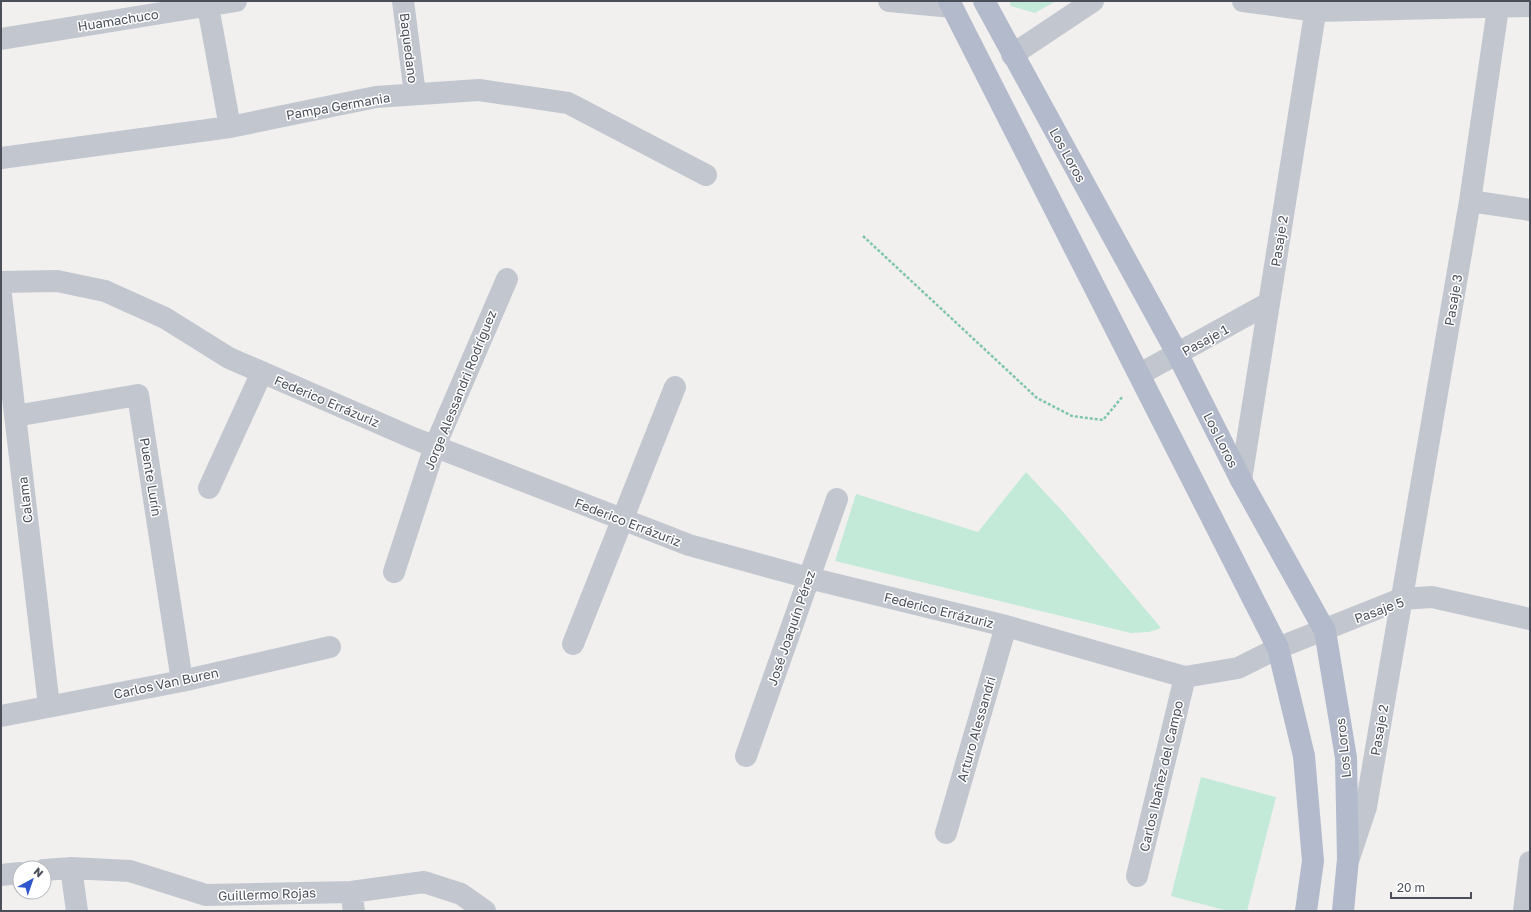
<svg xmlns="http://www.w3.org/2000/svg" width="1531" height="912" viewBox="0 0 1531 912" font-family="'Golos Text',sans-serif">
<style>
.green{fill:#c3ead9}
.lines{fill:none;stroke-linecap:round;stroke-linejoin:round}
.path{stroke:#7fc4ae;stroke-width:2.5;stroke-dasharray:3 2;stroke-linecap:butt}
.minor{stroke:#c2c7cf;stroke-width:22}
.major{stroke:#b2bacb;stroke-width:22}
.labels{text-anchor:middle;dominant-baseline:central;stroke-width:3;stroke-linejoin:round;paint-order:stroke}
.street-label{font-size:13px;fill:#4a4f5a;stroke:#fff}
</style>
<rect width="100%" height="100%" fill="#f1f0ef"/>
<path class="green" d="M1009 1H1056L1035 13 1011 6Z
M1026 472 1065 514 1161 628 1149 632 1131 633 835 561 856 494 978 532Z
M1201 777 1276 797 1247 911H1228L1171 896Z"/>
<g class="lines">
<path class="path" d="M863 236 1037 398 1072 416 1103 420 1123 396"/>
<path class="minor" d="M207 1 230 127
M403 1 415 94
M889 1 952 7
M1243 1 1316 11 1530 6
M1 39 236 1
M1012 55 1093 1
M1 158 230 127 376 97 479 90 568 103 706 175
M1470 201 1530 210
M1 282 57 281 105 291 165 318 229 358 413 438 689 545 809 578 1006 626 1185 677 1238 668 1278 648 1401 599 1432 597 1530 619
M1 295 49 706
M1140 374 1269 303
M15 416 138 395 182 681
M1241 480 1317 1
M209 488 262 372
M394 572 435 446 507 279
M573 644 675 387
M1 716 182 681 330 647
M746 756 837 499
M946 833 1006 626
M1349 858 1366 807 1470 201 1499 1
M71 868 77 911
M44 870 71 868 130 871 206 895 351 892 424 882 461 894 485 911
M1 875 20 873
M1137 876 1185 677
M351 892 354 911
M1524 911 1530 862"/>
<path class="major" d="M949 1 1278 648 1304 756 1313 861 1306 911
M984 1 1178 355 1241 480 1325 631 1346 758 1348 859 1343 911"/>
</g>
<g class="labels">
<g class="street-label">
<text transform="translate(118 20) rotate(-9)">Huamachuco</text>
<text transform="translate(409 48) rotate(83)">Baquedano</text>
<text transform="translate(338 106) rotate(-10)">Pampa Germania</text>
<text transform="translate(1068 155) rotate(61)">Los Loros</text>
<text transform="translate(1279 241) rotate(-81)">Pasaje 2</text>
<text transform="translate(1453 300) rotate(-80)">Pasaje 3</text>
<text transform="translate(1205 340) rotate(-29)">Pasaje 1</text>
<text transform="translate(460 390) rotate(-68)">Jorge Alessandri Rodríguez</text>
<text transform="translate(327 401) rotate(23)">Federico Errázuriz</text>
<text transform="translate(1221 440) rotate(63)">Los Loros</text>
<text transform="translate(151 477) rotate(81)">Puente Lurín</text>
<text transform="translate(25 500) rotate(-97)">Calama</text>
<text transform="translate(628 522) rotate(21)">Federico Errázuriz</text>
<text transform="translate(939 610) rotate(14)">Federico Errázuriz</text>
<text transform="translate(1379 610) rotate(-20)">Pasaje 5</text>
<text transform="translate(791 628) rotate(-71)">José Joaquín Pérez</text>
<text transform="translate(166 683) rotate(-12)">Carlos Van Buren</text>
<text transform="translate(976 729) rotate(-74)">Arturo Alessandri</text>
<text transform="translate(1379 730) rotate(-80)">Pasaje 2</text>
<text transform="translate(1343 748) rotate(-96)">Los Loros</text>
<text transform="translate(1161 776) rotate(-77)">Carlos Ibañez del Campo</text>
<text transform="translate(267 894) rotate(-2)">Guillermo Rojas</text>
</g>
</g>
<rect width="1531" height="912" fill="none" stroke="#4a4f5a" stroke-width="4"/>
<g transform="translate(32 880) rotate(40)"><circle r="19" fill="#ffffff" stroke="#b7b9bd"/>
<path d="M0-3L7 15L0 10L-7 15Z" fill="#2f57cc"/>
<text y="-6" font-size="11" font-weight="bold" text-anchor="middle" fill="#4a4f5a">N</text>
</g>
<path d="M1391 892v6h80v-6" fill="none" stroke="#4a4f5a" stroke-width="2"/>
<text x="1397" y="892" font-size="12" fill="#4a4f5a" stroke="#ffffff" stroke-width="3" paint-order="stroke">20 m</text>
</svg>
